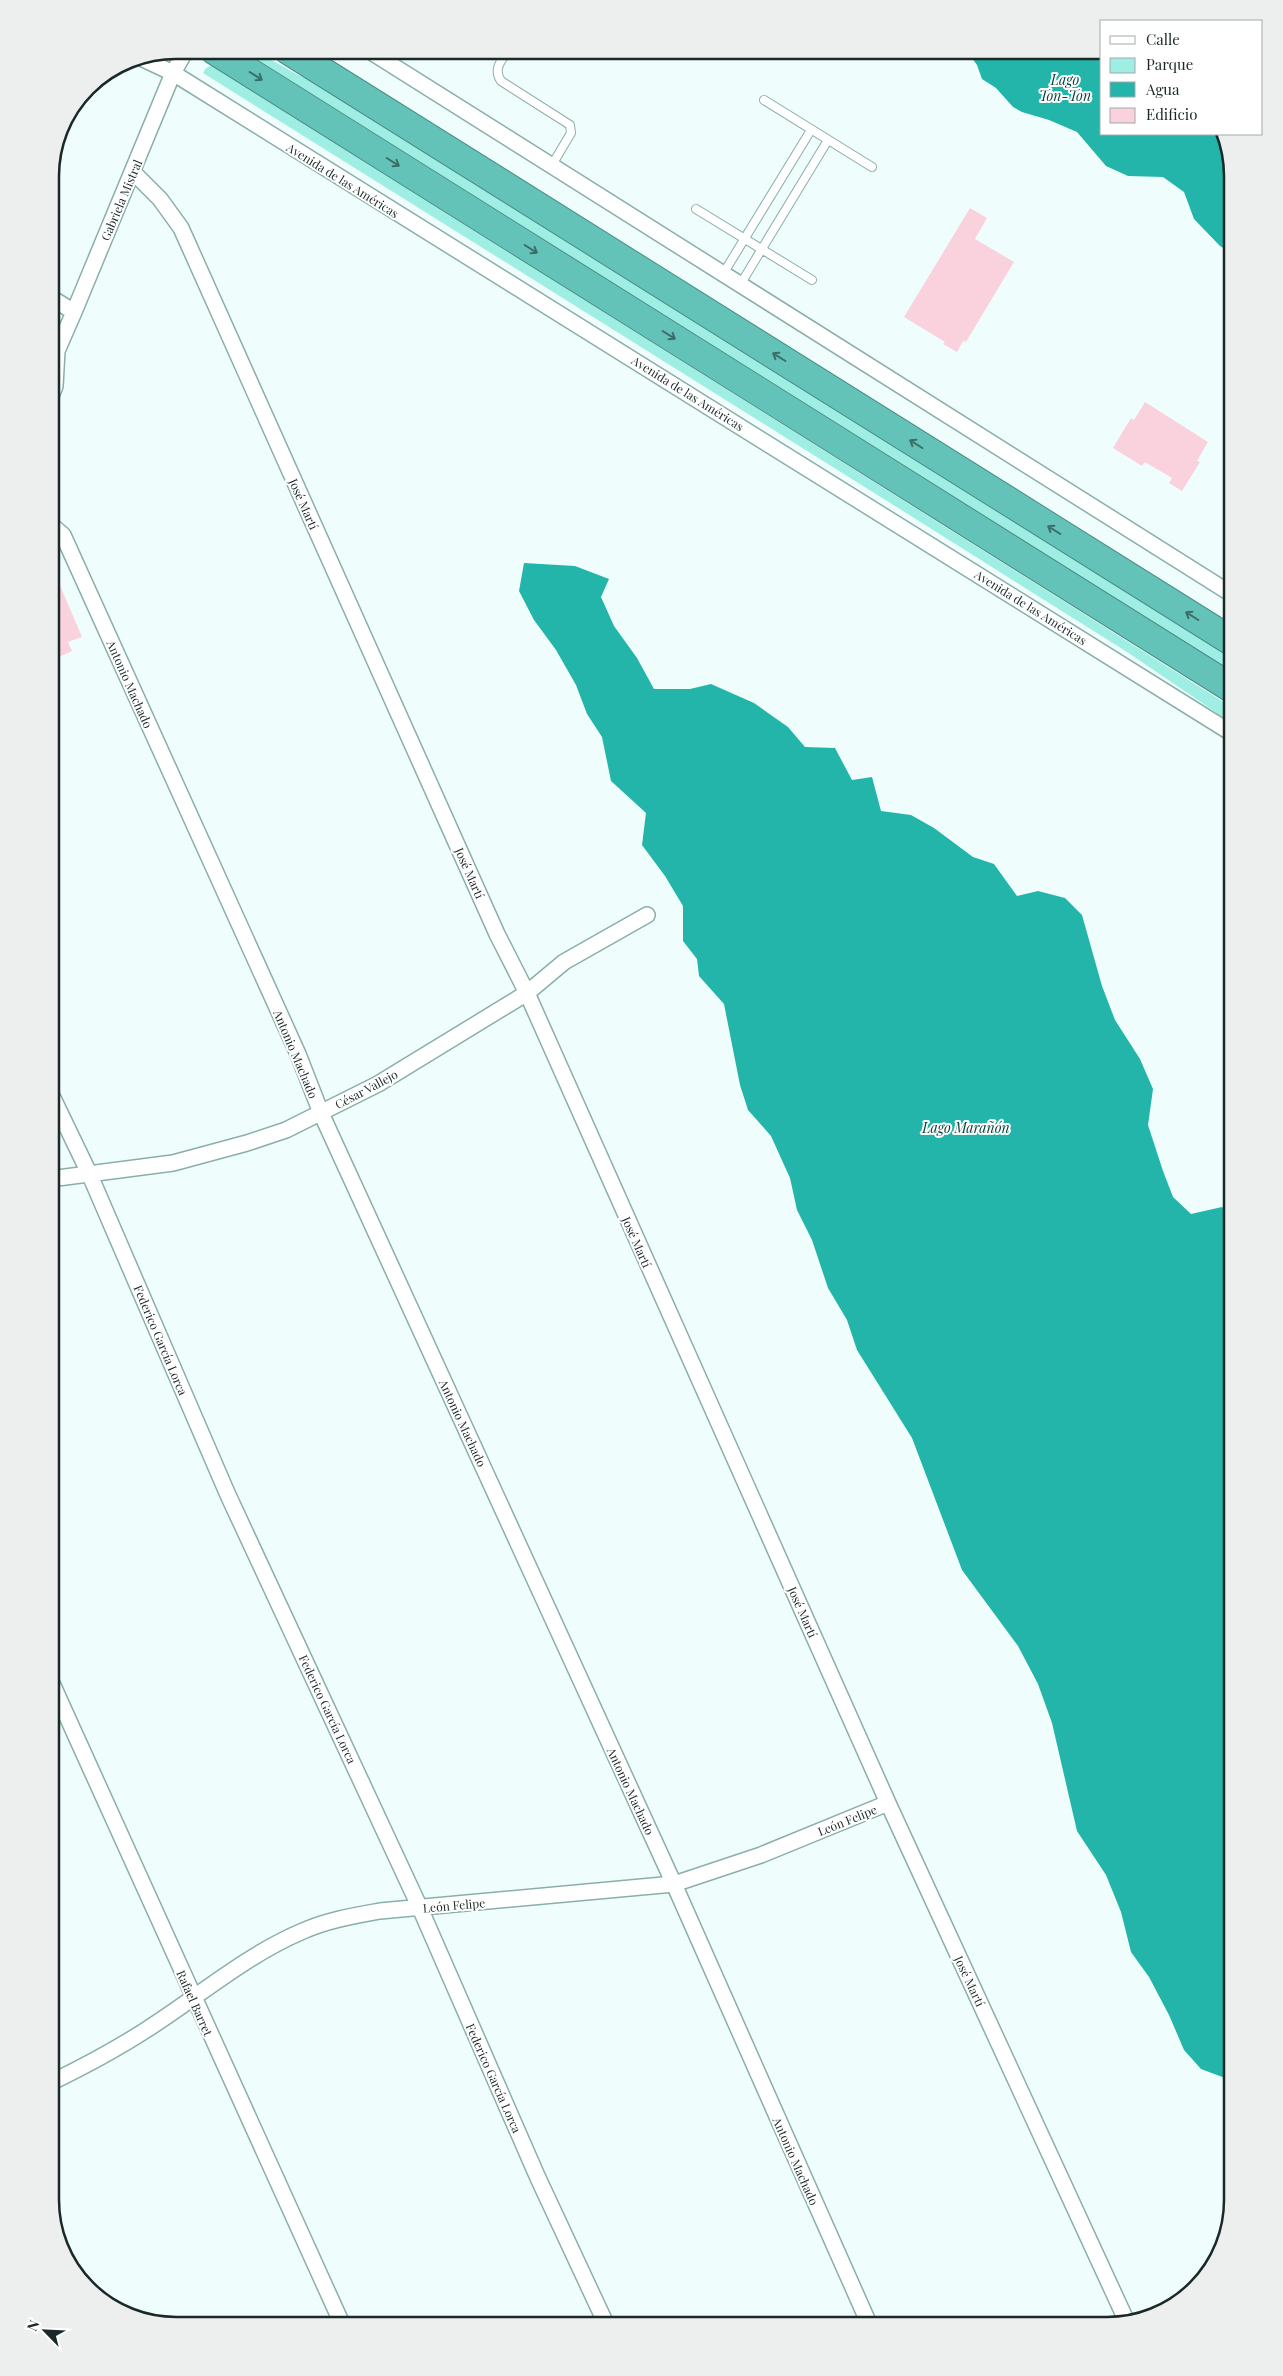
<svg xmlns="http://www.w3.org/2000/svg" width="1283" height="2376" viewBox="0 0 1283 2376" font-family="'Playfair Display',serif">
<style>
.green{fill:#9feee4}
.water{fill:#23b5a9}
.building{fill:#fad2dd}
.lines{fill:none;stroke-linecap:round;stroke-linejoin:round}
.lane-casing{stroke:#8aafaa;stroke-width:10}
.street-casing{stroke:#8aafaa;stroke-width:18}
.highway-casing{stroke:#4a8d85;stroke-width:30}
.lane{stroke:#fff;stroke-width:8}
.street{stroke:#fff;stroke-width:15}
.highway{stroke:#64c3b8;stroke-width:28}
.oneway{stroke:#3b6e68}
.labels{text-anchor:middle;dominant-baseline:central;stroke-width:4;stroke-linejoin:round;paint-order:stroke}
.street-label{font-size:12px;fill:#1a2927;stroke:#fff}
.water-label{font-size:14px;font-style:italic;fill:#06443f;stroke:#fff}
.rim{fill:none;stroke:#1a2927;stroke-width:2.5}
</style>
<rect width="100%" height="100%" fill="#effefc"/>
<path class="green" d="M231 50H254L298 75 336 90 1233 654V676Z
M212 65 1233 708V724L1127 652 903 511 203 73 206 68Z"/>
<path class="water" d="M966 50H1102V134H1225L1233 175V254L1220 246 1194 219 1184 192 1163 177 1128 176 1106 166 1077 132 1049 120 1022 112 1013 107 996 88 982 79 977 65Z
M524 563 575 566 609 579 601 597 614 626 637 658 654 689H690L711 684 754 703 788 727 805 747 835 748 852 780 872 777 881 811 911 815 934 828 973 857 994 864 1017 896 1038 891 1065 898 1082 915 1102 986 1115 1020 1140 1059 1153 1089 1148 1125 1163 1171 1173 1197 1191 1214 1222 1207 1233 1216V2081L1201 2069 1184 2050 1169 2015 1149 1977 1131 1952 1121 1912 1106 1875 1077 1831 1052 1723 1038 1684 1018 1646 962 1570 912 1438 857 1350 847 1320 828 1288 812 1240 797 1210 790 1178 771 1136 748 1110 740 1085 724 1004 699 976 697 959 683 941V906L665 876 642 845 646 813 611 781 602 737 587 714 576 685 556 650 534 620 519 591Z"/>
<path class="building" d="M970 208 987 218 975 239 1014 262 966 342 963 341 957 352 943 344 945 342 904 317Z
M1145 402 1208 442 1197 461 1200 462 1182 491 1169 483 1172 478 1145 462 1142 466 1113 448 1131 418 1134 420Z
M50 562 82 637 68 642 72 651 50 661Z"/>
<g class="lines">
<defs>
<path id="lane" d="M508 50C501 61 493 69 501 81L570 125 571 133 552 165
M764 100 872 167
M696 209 812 280
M723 274 811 130
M740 285 828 140"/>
<path id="street" d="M368 50 1233 595
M139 57 173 73 1233 734
M133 172 160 199 181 228 497 934 527 993 888 1803 1127 2322
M50 297 74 312
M50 360 57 351 74 312 173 73 186 50
M50 399 55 386 57 351
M50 524 63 535 298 1054 321 1113 674 1884 870 2326
M50 1092 89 1173 228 1495 420 1908 538 2178 607 2326
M50 1179 173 1163 247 1143 286 1130 378 1084 527 993 564 962 647 915
M50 1679 343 2326
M50 2083C83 2067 115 2050 146 2030 198 1997 246 1955 303 1931 328 1920 353 1916 380 1911L674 1884 761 1855 888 1803"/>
<path id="highway" d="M214 50 1233 689
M288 50 1233 642"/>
</defs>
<use href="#lane" class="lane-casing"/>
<use href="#street" class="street-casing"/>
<use href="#highway" class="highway-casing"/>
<use href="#lane" class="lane"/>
<use href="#street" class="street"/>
<use href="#highway" class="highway"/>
</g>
<defs><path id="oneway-shaft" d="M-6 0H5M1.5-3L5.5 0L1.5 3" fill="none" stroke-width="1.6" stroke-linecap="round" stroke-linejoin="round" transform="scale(1.25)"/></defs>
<g class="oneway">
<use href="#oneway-shaft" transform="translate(256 76) rotate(32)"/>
<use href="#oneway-shaft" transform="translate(393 162) rotate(32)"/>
<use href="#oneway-shaft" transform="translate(531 249) rotate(32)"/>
<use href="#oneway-shaft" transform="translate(669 335) rotate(32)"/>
<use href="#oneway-shaft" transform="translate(779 357) rotate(-148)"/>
<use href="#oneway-shaft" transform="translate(916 444) rotate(-148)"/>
<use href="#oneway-shaft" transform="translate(1054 530) rotate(-148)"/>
<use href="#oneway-shaft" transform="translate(1192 616) rotate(-148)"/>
</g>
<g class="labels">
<g class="street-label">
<text transform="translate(343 180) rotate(32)">Avenida de las Américas</text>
<text transform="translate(121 200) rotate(-67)">Gabriela Mistral</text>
<text transform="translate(688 393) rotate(32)">Avenida de las Américas</text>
<text transform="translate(304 504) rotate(66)">José Martí</text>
<text transform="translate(1031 607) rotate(32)">Avenida de las Américas</text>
<text transform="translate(130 684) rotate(66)">Antonio Machado</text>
<text transform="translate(470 873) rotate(66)">José Martí</text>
<text transform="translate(296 1054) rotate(67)">Antonio Machado</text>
<text transform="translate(366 1089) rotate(-28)">César Vallejo</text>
<text transform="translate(637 1242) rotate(66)">José Martí</text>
<text transform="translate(161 1340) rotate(67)">Federico García Lorca</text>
<text transform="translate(463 1423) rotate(65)">Antonio Machado</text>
<text transform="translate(803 1612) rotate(66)">José Martí</text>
<text transform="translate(328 1709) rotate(65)">Federico García Lorca</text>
<text transform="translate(631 1791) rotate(65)">Antonio Machado</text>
<text transform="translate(847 1820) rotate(-22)">León Felipe</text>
<text transform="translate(454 1905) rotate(-5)">León Felipe</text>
<text transform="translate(970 1981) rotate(65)">José Martí</text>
<text transform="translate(195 2003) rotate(66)">Rafael Barret</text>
<text transform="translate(494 2078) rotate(66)">Federico García Lorca</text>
<text transform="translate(796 2161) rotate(66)">Antonio Machado</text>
</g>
<g class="water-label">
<text x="1065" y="79">Lago<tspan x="1065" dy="16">Ton-Ton</tspan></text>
<text x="966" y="1127">Lago Marañón</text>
</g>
</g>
<path d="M0 0H1283V2376H0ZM176 59H1107A117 117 0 0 1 1224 176V2200A117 117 0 0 1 1107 2317H176A117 117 0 0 1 59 2200V176A117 117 0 0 1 176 59Z" fill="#edeeee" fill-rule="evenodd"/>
<path class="rim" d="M176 59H1107A117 117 0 0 1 1224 176V2200A117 117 0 0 1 1107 2317H176A117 117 0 0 1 59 2200V176A117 117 0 0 1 176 59Z"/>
<rect x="1100" y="20" width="162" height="115" fill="#ffffff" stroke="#a3a9a9"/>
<rect x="1110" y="36" width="25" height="8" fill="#ffffff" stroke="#a3a9a9"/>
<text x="1146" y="45" font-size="15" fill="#1a2927">Calle</text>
<rect x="1110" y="58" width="25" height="15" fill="#9feee4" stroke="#a3a9a9"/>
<text x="1146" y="70" font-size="15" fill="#1a2927">Parque</text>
<rect x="1110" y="82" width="25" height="15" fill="#23b5a9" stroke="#a3a9a9"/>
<text x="1146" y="95" font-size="15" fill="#1a2927">Agua</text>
<rect x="1110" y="108" width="25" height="15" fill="#fad2dd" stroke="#a3a9a9"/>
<text x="1146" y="120" font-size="15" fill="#1a2927">Edificio</text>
<g transform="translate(45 2331) rotate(294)" stroke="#ffffff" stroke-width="4" paint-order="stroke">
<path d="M0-4L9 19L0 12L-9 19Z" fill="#1a2927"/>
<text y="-8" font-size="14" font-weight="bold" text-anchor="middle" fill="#1a2927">N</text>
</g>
</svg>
